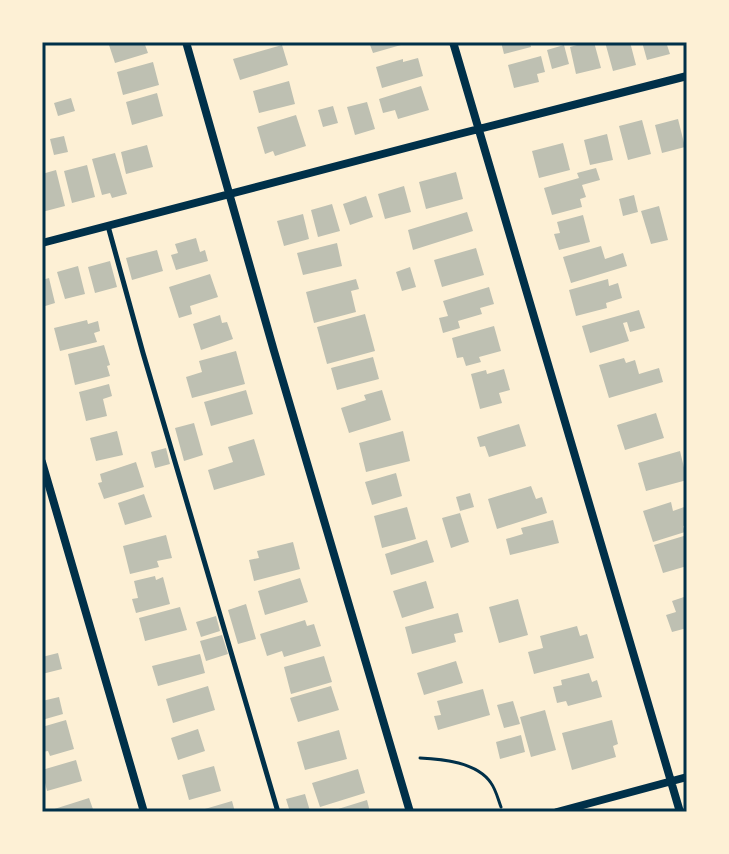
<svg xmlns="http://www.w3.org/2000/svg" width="729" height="854" viewBox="0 0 729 854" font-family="Karla,sans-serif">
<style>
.building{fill:#bec0b2}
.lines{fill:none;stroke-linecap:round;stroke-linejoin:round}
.path{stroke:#003049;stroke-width:3}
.service{stroke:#003049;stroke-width:5}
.minor{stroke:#003049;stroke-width:8}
.neatline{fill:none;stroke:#003049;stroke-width:3}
</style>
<rect width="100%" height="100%" fill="#fdf0d5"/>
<path class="building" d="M108 42H144L148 53 115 63Z
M369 42H408V43L373 53Z
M501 42H530L531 47 504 54Z
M576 42H594L601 68 576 74 570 47 577 45Z
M605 42H630L636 65 613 71Z
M642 42H666L670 54 647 60Z
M282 45 288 65 240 80 233 59Z
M564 45 569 64 552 69 547 50Z
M541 56 545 72 537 74 539 82 514 88 508 65Z
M418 58 423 76 382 88 376 67 403 59V62Z
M153 62 159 85 123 95 117 72Z
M289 81 295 104 259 113 253 91Z
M421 86 429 110 398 119 395 110 383 113 379 99Z
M157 93 163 116 132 125 126 102Z
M71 98 75 111 58 116 54 103Z
M367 102 375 129 355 135 347 107Z
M333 106 338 123 323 127 318 110Z
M296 115 306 146 275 156 273 151 265 154 257 127Z
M678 119 685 147 662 153 655 125Z
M642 120 651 154 628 160 619 126Z
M607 134 613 160 590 165 584 140Z
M64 136 68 152 54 155 50 139Z
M563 143 570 170 539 178 532 151Z
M147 145 153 167 126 174 121 152Z
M115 153 127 194 112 198 110 193 102 195 92 159Z
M87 165 95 197 72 203 64 171Z
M596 168 600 180 582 185 586 197 580 199 582 207 552 215 544 188 579 178 577 173Z
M56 170 65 206 42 212V174Z
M456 172 463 199 426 209 419 182Z
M404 186 411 212 385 219 378 194Z
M634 195 638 212 623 216 619 199Z
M366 196 373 217 350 225 343 204Z
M332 204 340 231 318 237 311 210Z
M659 206 668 240 651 244 641 211Z
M467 212 473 231 413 250 408 230Z
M303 214 309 239 284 246 277 221Z
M583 215 590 242 559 250 554 234 560 233 557 222Z
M196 238 200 252 205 250 208 261 176 270 171 255 178 253 175 244Z
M337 243 342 266 303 275 297 253Z
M601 246 605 259 623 253 627 266 571 283 563 257Z
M476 248 484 275 442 287 434 260Z
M157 250 163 271 132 280 126 258Z
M110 261 117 287 95 293 88 267Z
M78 266 85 294 65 299 57 272Z
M410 267 416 287 402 291 396 272Z
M210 274 218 297 190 306 192 314 179 318 169 287Z
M49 278 55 303 42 307V280Z
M356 279 359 289 351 291 356 312 314 323 306 292Z
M608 279 609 286 618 283 622 298 606 303 607 308 576 316 569 290Z
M489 287 494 304 480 308 482 314 458 321 460 328 443 333 439 318 448 316 443 301Z
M639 310 645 328 630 332 627 322 623 323 629 341 590 353 582 326Z
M365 314 375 351 327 364 317 327Z
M220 315 222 323 227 322 233 339 201 350 193 324Z
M87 320 88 324 98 321 100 331 94 333 97 342 60 351 54 328Z
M494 326 501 351 479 357 481 362 466 366 463 357 457 358 452 338Z
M104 345 110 365 107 366 110 376 75 385 68 354Z
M236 351 245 384 192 398 186 377 202 372 199 361Z
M373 357 379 379 337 390 331 368Z
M624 358 626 363 635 360 639 374 659 368 663 382 609 398 599 365Z
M504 369 510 390 499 393 502 403 480 409 471 374 486 370 487 374Z
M109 384 112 396 103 399 107 416 86 421 79 392Z
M246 390 253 414 211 426 204 402Z
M382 390 391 420 349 433 341 408 366 400 364 395Z
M656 413 664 438 625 450 617 425Z
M194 423 203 455 184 461 175 428Z
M519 424 526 446 489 457 485 446 480 447 477 437Z
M117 431 123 455 96 461 90 438Z
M403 431 410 461 366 472 359 443Z
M254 439 265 475 214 490 208 470 233 462 228 447Z
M166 448 170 464 155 468 151 452Z
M680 451 687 480 646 491 638 463Z
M136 462 144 487 104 499 98 483 102 482 100 474Z
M396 473 402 496 372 505 365 482Z
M531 486 536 499 542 497 547 513 497 529 488 499Z
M470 493 474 507 460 511 456 497Z
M144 494 152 517 125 525 118 503Z
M671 502 673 511 687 506V525L683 526 685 532 653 542 643 511Z
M407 507 416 539 382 548 374 516Z
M460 513 469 542 451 548 442 518Z
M553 520 559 543 510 555 506 539 523 534 521 528Z
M166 535 172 558 157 561 159 567 130 574 123 546Z
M687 535V566L663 573 654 545Z
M427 540 434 562 391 575 385 554Z
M293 542 300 569 254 581 249 560 259 558 257 551Z
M155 576 156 580 163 577 170 604 136 613 132 599 138 598 134 581Z
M300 578 308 602 265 615 258 591Z
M426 581 434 608 402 618 393 591Z
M687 596V628L672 632 666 615 676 612 672 601Z
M518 599 528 635 499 643 489 607Z
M246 604 256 639 238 644 228 610Z
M180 607 187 630 145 641 139 618Z
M458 613 463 632 454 634 456 642 412 654 405 627Z
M216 616 220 631 201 637 196 622Z
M305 620 307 626 314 624 321 646 284 657 282 651 267 656 260 634Z
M577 626 580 636 587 634 594 658 534 674 528 652 543 648 540 636Z
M222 635 228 654 206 661 200 641Z
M58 653 62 669 42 674V657Z
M200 654 205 673 158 686 152 666Z
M324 656 332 682 291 694 284 667Z
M456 661 463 683 424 695 417 673Z
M589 673 592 682 597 680 602 697 568 706 566 701 557 703 553 687 562 685 561 680Z
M208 686 215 710 173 723 166 699Z
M331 686 339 710 298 722 290 698Z
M483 689 490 715 438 730 434 716 441 715 437 701Z
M59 697 63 714 42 720V701Z
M513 701 520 724 504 728 497 705Z
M545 710 556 750 531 757 520 717Z
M66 720 74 749 50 756 48 751 42 752V737L44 736 42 727Z
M612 720 618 744 613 746 616 757 572 770 562 733Z
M198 729 205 751 178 760 171 738Z
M339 730 347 759 305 770 297 742Z
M521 735 525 752 500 759 496 742Z
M76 760 82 781 47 791 42 770Z
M214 766 221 791 189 800 182 775Z
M358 769 365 793 320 807 312 783Z
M305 794 310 811 290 812 286 799Z
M89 798 94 812H48V811Z
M367 800 370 812H339L338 809Z
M232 801 235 812H198V811Z"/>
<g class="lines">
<path class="path" d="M420 758C442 759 477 762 491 783 496 790 498 799 501 807"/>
<path class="service" d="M108 226 143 353 278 812"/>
<path class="minor" d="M186 42 274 351 410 812
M453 42 680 812
M42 243 459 134 687 76
M42 462 144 812
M557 812 687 777"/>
</g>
<rect width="729" height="854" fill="none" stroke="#fdf0d5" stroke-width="88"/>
<rect x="44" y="44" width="641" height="766" class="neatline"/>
</svg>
